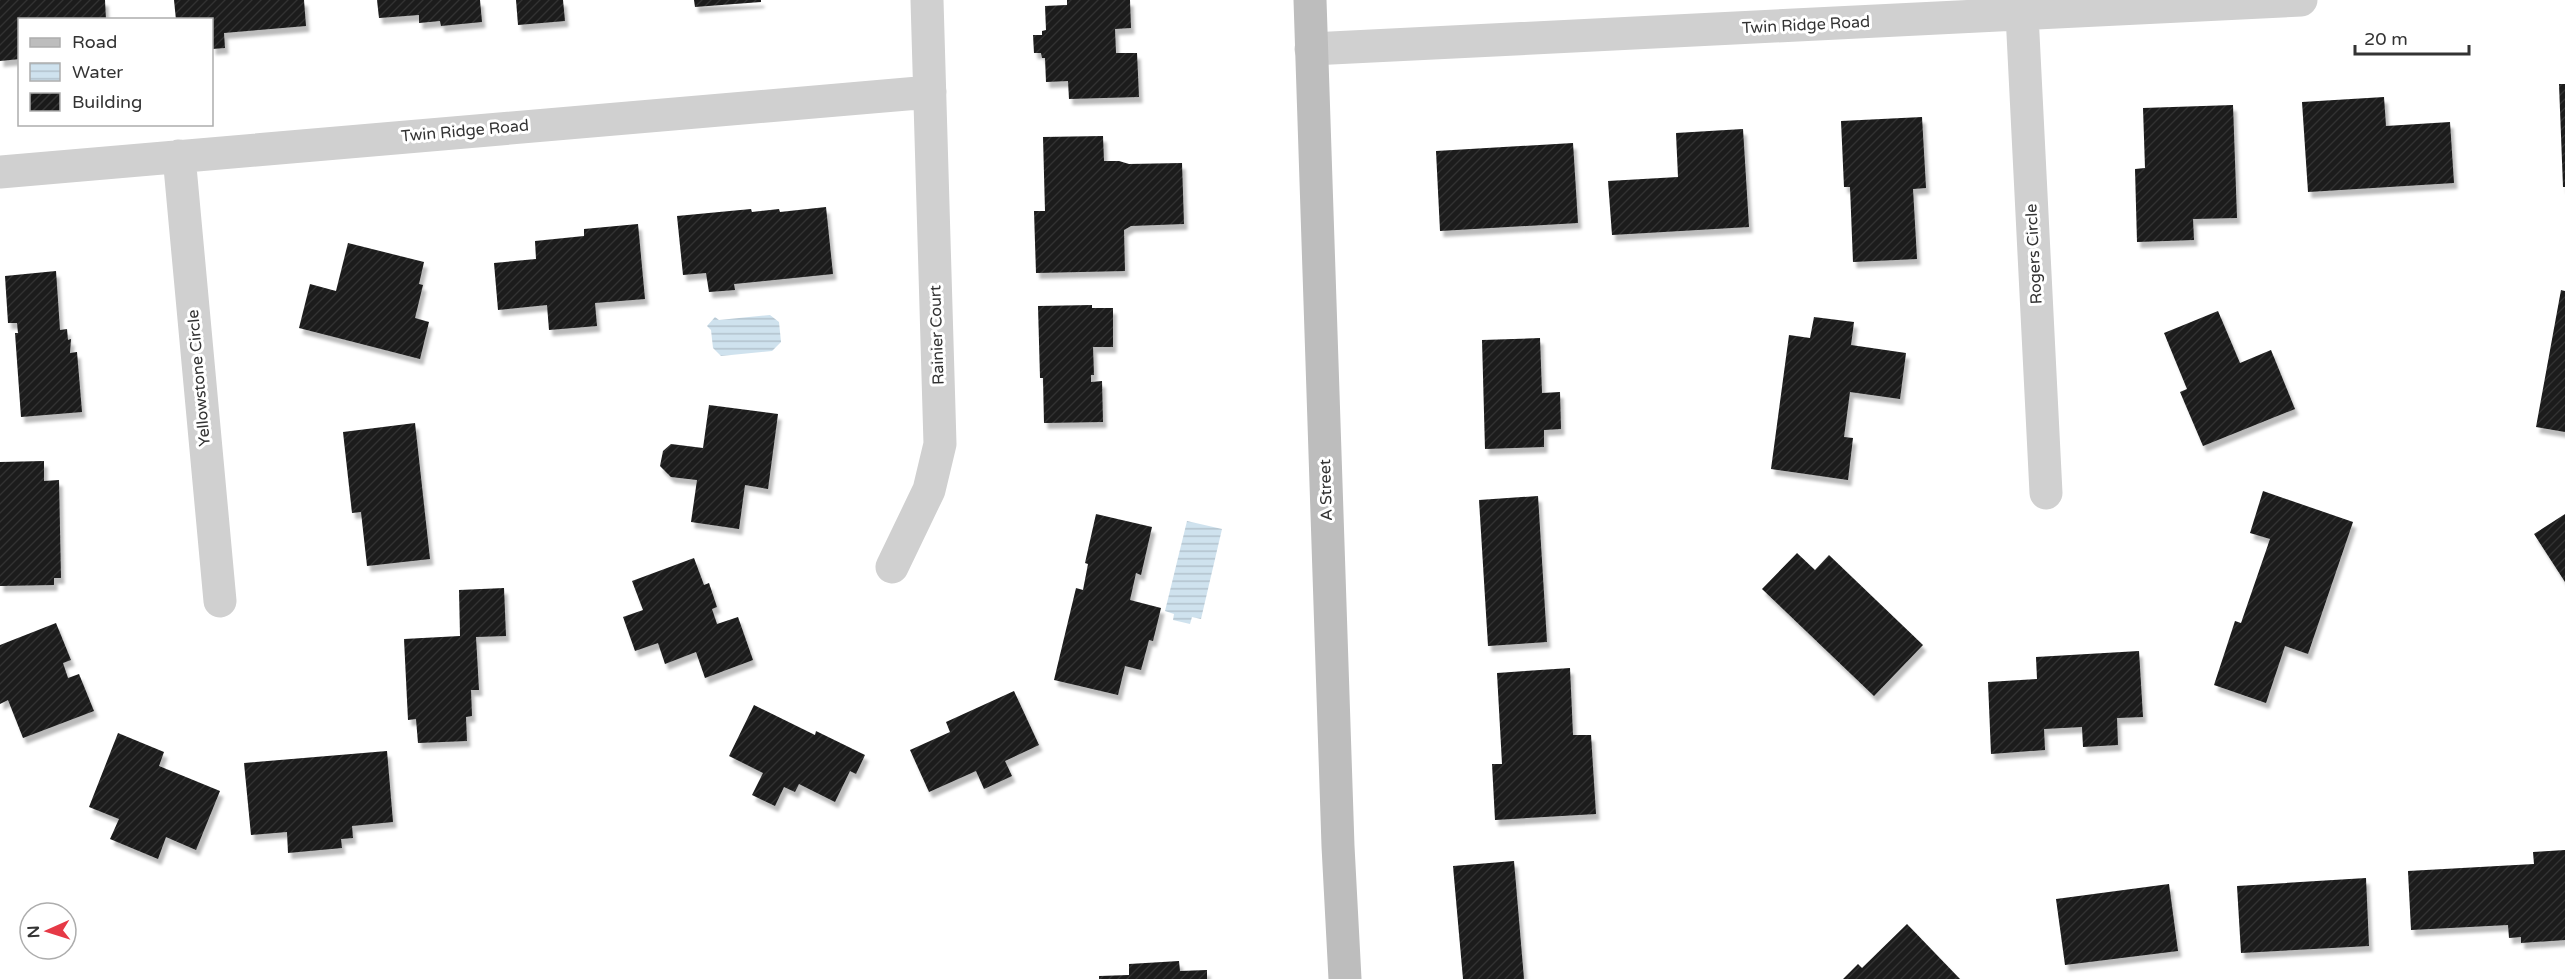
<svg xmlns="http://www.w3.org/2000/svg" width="2565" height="979" viewBox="0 0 2565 979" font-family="'Varela Round',sans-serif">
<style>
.water{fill:url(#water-rules)}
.building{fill:url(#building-hatch);filter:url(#shadow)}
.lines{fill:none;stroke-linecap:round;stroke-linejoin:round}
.minor{stroke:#d0d0d0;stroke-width:33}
.secondary{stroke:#bdbdbd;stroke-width:33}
.labels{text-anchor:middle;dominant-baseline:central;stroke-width:6;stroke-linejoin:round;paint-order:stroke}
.street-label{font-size:16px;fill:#333;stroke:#fff}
</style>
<defs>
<pattern id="water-rules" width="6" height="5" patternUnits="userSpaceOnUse" patternTransform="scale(1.5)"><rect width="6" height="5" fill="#cfe2ee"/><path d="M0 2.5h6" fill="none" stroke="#b2c2cd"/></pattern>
<pattern id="building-hatch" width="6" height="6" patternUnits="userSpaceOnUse" patternTransform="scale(1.5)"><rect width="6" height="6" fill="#1a1a1a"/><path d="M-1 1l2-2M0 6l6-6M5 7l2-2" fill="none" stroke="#333"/></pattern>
<filter id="shadow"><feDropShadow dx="3.5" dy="6" stdDeviation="1.5" flood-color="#0004"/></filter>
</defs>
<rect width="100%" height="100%" fill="#fff"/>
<path class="water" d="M770 315 779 322 781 342 772 351 721 356 713 348 711 330 707 326 715 317 719 320Z
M1187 521 1222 529 1201 619 1192 617 1190 624 1173 620 1174 614 1165 611Z"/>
<path class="building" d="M0 0H105L106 20H20V59L0 61Z
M174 0H304L306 26 224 33 225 48 212 49V20H176Z
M377 0H480L482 22 441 26 440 21 419 23V15L379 18Z
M516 0H563L565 21 518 25Z
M694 0H761V2L695 7Z
M1067 0H1130L1131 28 1115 29 1116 53H1137L1139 97 1069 99 1068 81 1046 82 1045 58H1042L1041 53H1034L1033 35H1042V31L1046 30 1045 6 1067 5Z
M2559 84H2565V187H2563Z
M2384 97 2386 126 2450 122 2454 183 2308 192 2302 102Z
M2233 105 2237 218 2193 219 2194 240 2137 242 2135 169 2145 168 2143 108Z
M1922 117 1926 188 1913 189 1917 259 1853 262 1850 187H1844L1841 121Z
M1743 129 1749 227 1612 235 1608 181 1678 177 1676 133Z
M1103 136 1104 161H1119L1129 164 1182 163 1184 224 1131 226 1124 230 1125 271 1036 273 1034 211H1045L1043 137Z
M1573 143 1578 223 1440 231 1436 151Z
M826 207 833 274 734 284 735 290 709 292 706 273 683 275 677 216 751 209 752 212 779 209 780 212Z
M638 224 645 299 595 303 597 326 549 330 547 305 498 310 494 263 536 259 535 241 584 236V229Z
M348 243 424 262 419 284 423 285 415 318 429 322 420 359 299 328 310 284 336 291Z
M56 271 60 330 67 329 68 340 71 339 70 353 77 352 82 412 21 417 15 333H18L17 323H8L5 276Z
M2561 290 2565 291V432L2536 427Z
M1092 305V308H1113V347H1093L1094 375H1091V382L1102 381 1103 422 1044 423 1043 378H1040L1038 306Z
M2218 311 2240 363 2271 350 2295 409 2203 446 2180 392 2187 389 2164 333Z
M1814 317 1854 322 1851 345 1906 353 1900 399 1850 392 1844 437 1853 438 1848 480 1771 469 1789 335 1810 338Z
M1540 338 1542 393 1560 392 1561 429 1544 430V447L1485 449 1482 340Z
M709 405 778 414 768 489 745 485 739 529 691 522 697 480 671 477 660 466 663 451 671 444 703 448Z
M415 423 430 559 367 566 361 512 352 513 343 432Z
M44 461V481L59 480 61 578H54V585L0 586V462Z
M2263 491 2353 522 2308 654 2285 646 2266 703 2214 685 2235 621 2241 623 2270 539 2250 533Z
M1538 496 1547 642 1488 646 1479 500Z
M1096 514 1152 527 1141 575 1136 573 1130 600 1161 608 1153 641 1149 640 1141 670 1125 666 1118 695 1054 680 1076 588 1083 590 1088 564 1085 563Z
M2565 514V582L2534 534Z
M1797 553 1815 570 1829 555 1923 645 1874 696 1762 589Z
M694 558 704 585 709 583 717 607 712 609 717 624 738 617 753 660 705 678 696 652 665 664 658 643 635 651 623 617 643 610 632 581Z
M504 588 506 636 476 637 479 690H471L472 716 466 717 467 741 418 743 416 719 408 720 404 639 460 636 459 590Z
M56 623 71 660 63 663 68 678 79 674 94 711 23 738 8 700 0 704V645Z
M2139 651 2143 717 2117 718 2118 745 2083 747 2082 727 2044 729 2045 750 1991 754 1988 682 2037 679 2036 657Z
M1570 668 1573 735H1591L1596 814 1495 820 1492 764H1502L1497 673Z
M1014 691 1039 745 1005 761 1012 776 984 789 976 771 929 792 910 750 950 732 946 722Z
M754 705 815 735 816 731 865 755 856 774 850 771 835 802 799 784 795 792 784 787 775 806 752 795 763 773 729 756Z
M118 733 164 752 159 766 220 791 196 850 166 837 158 859 110 839 119 819 89 807Z
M387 751 393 822 352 826 353 838 341 839 342 848 288 853 287 832 251 835 244 763Z
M2565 850V940L2521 943V937L2509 938 2508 925 2411 930 2408 871 2534 864 2533 852Z
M1514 861 1524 979H1463L1453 866Z
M2366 878 2369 946 2241 953 2237 886Z
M2169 884 2178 951 2065 965 2056 899Z
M1907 924 1960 979H1843L1858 964 1862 968Z
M1179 961 1180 971 1207 970V979H1099V976L1129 975V964Z"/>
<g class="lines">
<path class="minor" d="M2022 14 2046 493
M1311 49 2301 0
M179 156 220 601
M0 172 930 92
M892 567 929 490 940 444 927 0"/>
<path class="secondary" d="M1310 0 1338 846 1345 979"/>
</g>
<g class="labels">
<g class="street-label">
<text transform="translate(1806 25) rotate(-3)">Twin Ridge Road</text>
<text transform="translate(465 131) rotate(-5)">Twin Ridge Road</text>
<text transform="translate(2034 254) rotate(-93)">Rogers Circle</text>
<text transform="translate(937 335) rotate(-92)">Rainier Court</text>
<text transform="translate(199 378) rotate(-95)">Yellowstone Circle</text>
<text transform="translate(1326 490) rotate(-92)">A Street</text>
</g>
</g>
<rect x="18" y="18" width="195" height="108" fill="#ffffff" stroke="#adadad" stroke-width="1.5"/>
<rect x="30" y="38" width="30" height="9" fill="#bdbdbd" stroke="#adadad" stroke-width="1.5"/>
<text x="72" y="48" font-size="18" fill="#333333">Road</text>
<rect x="30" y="63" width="30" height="18" fill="url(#water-rules)" stroke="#adadad" stroke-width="1.5"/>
<text x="72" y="78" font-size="18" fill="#333333">Water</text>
<rect x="30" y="93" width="30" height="18" fill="url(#building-hatch)" stroke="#adadad" stroke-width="1.5"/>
<text x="72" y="108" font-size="18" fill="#333333">Building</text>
<g transform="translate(48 931) rotate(267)"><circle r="28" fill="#ffffff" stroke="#adadad" stroke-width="1.5"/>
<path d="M0-4.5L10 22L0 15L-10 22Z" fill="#e63946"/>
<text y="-9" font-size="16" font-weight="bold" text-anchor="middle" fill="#333333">N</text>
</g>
<path d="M2355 45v9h114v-9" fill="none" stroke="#333333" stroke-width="3"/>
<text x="2364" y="45" font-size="18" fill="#333333" stroke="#ffffff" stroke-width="4.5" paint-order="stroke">20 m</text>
</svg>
